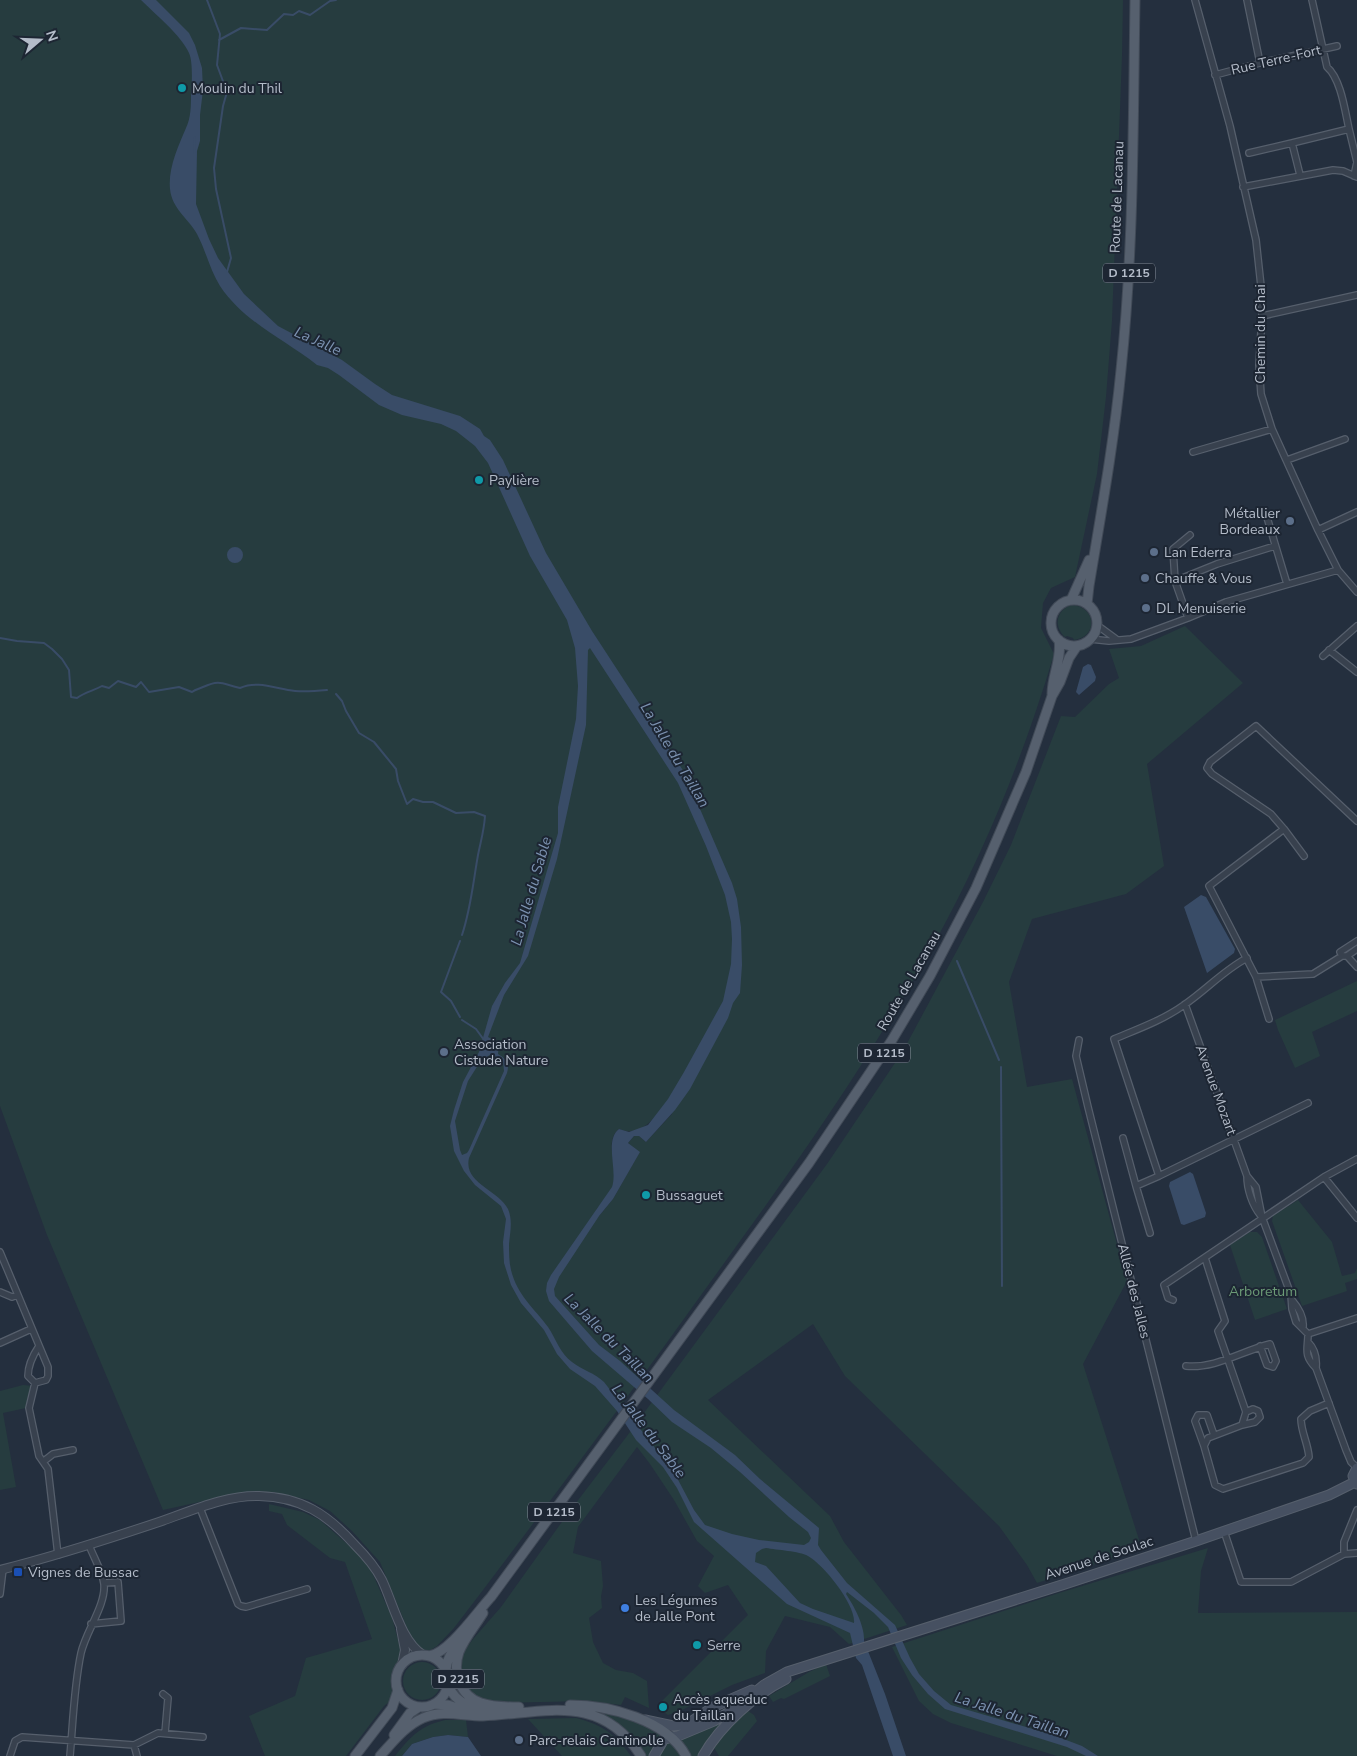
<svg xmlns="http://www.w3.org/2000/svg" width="1357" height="1756" viewBox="0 0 1357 1756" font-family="'Nunito Sans',sans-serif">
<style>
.green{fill:#263c3f;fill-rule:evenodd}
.water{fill:#394c67;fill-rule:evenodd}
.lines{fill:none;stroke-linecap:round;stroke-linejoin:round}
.stream{stroke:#394c67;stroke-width:2}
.minor-casing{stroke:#565f6c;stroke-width:8}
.tertiary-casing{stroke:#565f6c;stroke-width:10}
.secondary-casing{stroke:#565f6c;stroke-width:11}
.primary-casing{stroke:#414a57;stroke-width:11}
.minor{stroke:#38414e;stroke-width:5.5}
.tertiary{stroke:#38414e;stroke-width:8}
.secondary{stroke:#465061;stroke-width:9}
.primary{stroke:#56606e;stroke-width:9}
.culture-dot{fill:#0f9aa8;stroke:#1d2633;stroke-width:2}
.service-dot{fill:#5c6f8a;stroke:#1d2633;stroke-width:2}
.transit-dot{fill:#1a4fb4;stroke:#1d2633;stroke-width:2}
.shop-dot{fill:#3f7fe0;stroke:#1d2633;stroke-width:2}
.labels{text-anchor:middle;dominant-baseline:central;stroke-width:4;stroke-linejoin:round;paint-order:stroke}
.shield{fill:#1d2633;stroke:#878f9c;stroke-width:1}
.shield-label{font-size:12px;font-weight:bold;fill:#b4bcc9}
.street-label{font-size:14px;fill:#b4bcc9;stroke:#1d2633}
.poi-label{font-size:14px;fill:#b4bcc9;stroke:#1d2633;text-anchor:start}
.park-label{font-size:14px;fill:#6b9a76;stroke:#1d2633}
.water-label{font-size:15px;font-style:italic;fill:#7c92b1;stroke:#1d2633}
</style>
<rect width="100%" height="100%" fill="#242f3e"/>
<path class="green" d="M0 0H1123L1122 56 1112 321 1106 397 1097 474 1075 577 1051 588 1043 603 1041 628 1054 654C1024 755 985 851 935 942 924 963 912 982 900 1002 842 1100 776 1192 709 1284 626 1400 541 1514 454 1628L437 1646 427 1652C418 1649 415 1643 410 1635L380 1562 352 1531 330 1511 309 1500 273 1492H245L163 1510 47 1235 0 1106ZM668 1100 672 1114 646 1142 639 1136H634L628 1143 639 1153 613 1199 599 1216 596 1210C603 1202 611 1193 614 1183 619 1167 603 1142 619 1129 641 1139 657 1115 668 1100Z
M1072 605C1097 607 1098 637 1074 640L1073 638 1067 636 1065 637C1053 626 1056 610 1072 605Z
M1185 626 1243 683 1147 764 1164 866 1126 894 1032 919 1009 982 1027 1087 1072 1079 1127 1281 1083 1364 1142 1549 1037 1583 1027 1565 999 1526 845 1376 813 1324 708 1400 830 1516 844 1542 901 1615 907 1625 849 1644 830 1627 785 1616 766 1651 765 1673 732 1685 680 1711 668 1715 659 1709V1704L748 1615 728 1585 705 1593 698 1586 714 1556 697 1541 674 1500 650 1464 637 1447 578 1527 573 1553 601 1561 603 1586 601 1596 602 1608 589 1618 593 1642 603 1663 616 1670 633 1673 647 1681 649 1708 625 1697 621 1705 588 1701 495 1703 477 1697 469 1690 463 1682 460 1672V1661L464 1651 474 1638 501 1607 569 1512 627 1436 827 1164 903 1051 983 902 1011 845 1061 716 1075 717 1109 684 1119 678 1109 649 1141 646Z
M1357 981V1011L1312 1032 1320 1056 1295 1068 1278 1030 1275 1020Z
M1298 1200 1332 1242 1342 1276 1355 1273 1357 1268V1279L1345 1283 1347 1291 1302 1306 1272 1221 1273 1216Z
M1250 1232H1257L1262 1237 1287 1309 1255 1320 1230 1245Z
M23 1385 33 1386 26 1408 3 1413 16 1487 0 1490V1391Z
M269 1504 303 1512 320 1520 354 1550 371 1570 392 1618 402 1654 392 1676 393 1694 389 1702 384 1706 346 1756H265L249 1716 295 1696 306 1658 372 1639 345 1562 330 1558 287 1525 282 1514 269 1511Z
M1208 1548 1201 1571 1198 1613 1357 1612V1756H1057L951 1723 933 1714 919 1701 892 1647 1059 1593Z
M403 1681a19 19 0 1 1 38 0a19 19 0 1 1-38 0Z
M826 1664 830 1676 784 1699 781 1698 773 1702 769 1696 809 1672Z
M736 1709 706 1743 698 1756H691L679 1738Z
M592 1710 622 1717 662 1733 649 1756H647C634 1732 615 1720 592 1710Z
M748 1711 754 1715 757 1721 728 1756H719L713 1746 727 1729Z
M576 1718C603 1725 615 1734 631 1756H562L528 1719Z
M445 1720H466L468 1737 448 1735 433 1737 412 1744 402 1756H395C411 1736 420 1726 445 1720Z
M669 1742 674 1744 682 1756H657L664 1744Z"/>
<path class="water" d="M141 0H156L189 33 195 45 202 68 203 90 200 115V141L197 151 196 204 209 239 218 258 244 294 278 326 342 360 375 384 392 395 460 416 480 429 484 436 490 440 503 460 546 553 592 631 684 772 732 883 737 899 741 927 742 965 740 993 733 1003 728 1018 690 1089 675 1110 646 1142 639 1136H634L628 1143 640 1152 613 1199 599 1216 559 1277 554 1289 555 1296 599 1345 620 1361 674 1410 735 1455 760 1479 819 1528 818 1545 821 1550 847 1583 895 1625 910 1658 919 1674 934 1691 951 1705 1053 1735 1082 1746 1098 1756H1086L1067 1747 945 1709 928 1694 912 1675 901 1658 888 1627 874 1613 847 1592 846 1594C854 1606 865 1626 864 1641L885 1694 906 1756H893L862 1665 856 1658 850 1633 787 1604 694 1522 677 1488 663 1467 636 1440 617 1411 595 1386 570 1369 557 1354 544 1330 521 1303 511 1285 504 1263 503 1242 506 1219 501 1206 475 1185 464 1171 454 1151 450 1126 454 1110 463 1082 479 1052 492 1006 505 983 520 963 558 833V807L576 719 578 686 575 648 567 620 530 556 488 463 475 446 456 431 441 424 402 415 379 405 339 375 328 368 317 365C284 339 244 322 220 286 210 270 206 251 197 234 188 218 172 209 170 189 168 168 178 147 186 128 191 118 191 105 191 94 192 85 193 61 189 53 182 36 154 13 141 0ZM590 648 678 783 706 846 725 895 731 922 732 939 731 964 723 1001 684 1072 668 1099 648 1125 629 1132 619 1129C604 1141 618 1170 612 1187L551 1275 547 1283 546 1291 549 1301 592 1351 648 1399 672 1422 711 1448 740 1472 789 1517 808 1532 811 1538 809 1542 804 1545 759 1540 732 1534 705 1525 694 1510 675 1474 604 1382C595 1373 582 1370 572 1362 560 1353 556 1339 548 1327 534 1308 517 1295 511 1270 509 1262 509 1252 509 1244 510 1232 513 1221 508 1209 499 1190 463 1183 469 1158L507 1073C510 1063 506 1059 498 1054L499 1043 488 1037 504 995 528 956 557 859 586 725 588 650ZM491 1054 503 1061 504 1071 469 1150 467 1153 462 1155 460 1150 455 1121 468 1081 480 1062ZM766 1548C777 1550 799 1551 808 1556 824 1565 856 1605 854 1623L813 1609 800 1603 766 1566 755 1562 756 1553 762 1549Z
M227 555a8 8 0 1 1 16 0a8 8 0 1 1-16 0Z
M1088 664 1091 665 1096 677 1095 681 1079 695 1076 692 1083 667Z
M1201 895 1206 897 1235 949 1234 953 1207 973 1184 907Z
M1190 1172 1193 1174 1206 1213 1205 1217 1184 1225 1181 1224 1169 1186 1170 1182Z
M448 1735 468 1737 481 1756H402L412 1744 433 1737Z"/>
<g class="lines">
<path class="stream" d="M207 0 220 34 217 65 227 92 223 106 214 168 216 189 231 258 227 272
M219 40 241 28 267 30 284 14 293 15 299 11 310 15 330 1 336 0
M194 153 195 137
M0 638 17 641 44 643 52 649 62 659 69 670 71 697 77 698C85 692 93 691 102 686L109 688 118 681 136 687 141 682 149 692 179 687 192 692C196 689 199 689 203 687 221 679 222 684 240 688 258 680 276 689 295 691 306 692 317 691 327 690
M336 694 342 701 346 711 359 733 374 742 396 769 398 781 407 804 413 799 423 802H433L456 813 474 812 485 816C484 831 481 840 478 855 473 883 471 908 462 935
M957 961 999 1060
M460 1017 451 1001 441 992 460 941
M462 1020 476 1029 484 1040
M1001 1067 1002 1286"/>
<defs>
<path id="minor" d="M1195 0 1230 126 1256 240 1261 286 1262 316 1259 365 1261 394 1272 429 1318 530 1338 570 1357 592
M1247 0 1260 63
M1215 75 1260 63 1337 46
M1349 129 1357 162 1354 176
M1292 143 1349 129C1345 111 1341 79 1327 67L1312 0
M1249 153 1292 143 1300 175
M1243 187 1333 170 1343 171 1357 177
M1262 316 1357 295
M1193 452 1272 429
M1287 460 1345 439
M1266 514 1287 584
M1318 530 1357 512
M1175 581 1217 564 1275 546
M1188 618 1175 581 1173 549 1190 535
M1097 627 1101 628 1116 639
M1090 639 1109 641 1131 639 1188 618 1226 602 1338 570
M1329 650 1357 672
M1323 656 1357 626
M1284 829 1304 856
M1342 956 1340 952 1357 941
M1347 956 1357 967
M1247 958C1224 970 1206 990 1184 1005 1163 1020 1138 1029 1114 1039L1159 1176 1308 1103
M1256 977 1313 974 1342 956H1347L1357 949
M1185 1004 1247 1176C1247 1189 1252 1205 1261 1216
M1269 1019 1256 977 1209 886 1284 829 1271 814 1212 774 1207 768 1210 762 1256 726 1357 821
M1079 1040 1076 1056 1088 1107 1196 1541
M1123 1138 1136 1186
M1247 1176 1256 1187 1262 1217 1291 1295 1292 1309 1296 1322 1308 1334C1308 1349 1303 1355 1316 1368L1346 1450 1351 1462 1357 1468
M1324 1177 1357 1218
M1150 1233 1136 1186 1159 1176
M0 1252 48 1367V1376L46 1380 35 1383 28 1376C28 1365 33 1355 39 1346
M1205 1258 1225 1321 1218 1331 1246 1412 1242 1425 1208 1438 1204 1446 1215 1485 1223 1489 1303 1463 1309 1457C1308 1443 1301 1432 1301 1419L1310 1411 1329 1403
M0 1292 12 1297 17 1295
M1173 1300 1168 1298 1164 1285 1324 1177 1357 1159
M1292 1300C1298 1307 1304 1317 1303 1327
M1308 1334 1357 1318
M1308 1342C1315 1349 1317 1358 1316 1368
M0 1343 31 1329
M1186 1366C1215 1369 1242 1351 1270 1344L1276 1361 1273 1367 1267 1365 1260 1346
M35 1383 29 1408 39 1456 48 1469 58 1555
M1242 1425 1255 1422 1260 1417 1258 1411 1253 1409 1246 1412
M1204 1446 1195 1421 1198 1415H1207L1214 1435
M44 1461 53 1454 73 1450
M200 1508 238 1604 241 1606 246 1607 307 1589
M1224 1531 1241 1582H1291L1344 1554 1357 1553
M1344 1554V1542L1357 1510
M0 1594 3 1569
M91 1624 121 1621 118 1582 104 1583
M163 1694 168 1698 165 1733
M134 1745 137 1756
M10 1756 15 1741 22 1737 134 1745 158 1733 203 1737
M70 1756C73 1722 74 1686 81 1653 86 1631 106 1605 104 1584 103 1573 93 1556 89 1545"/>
<path id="tertiary" d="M0 1570C52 1557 102 1541 153 1524 187 1513 223 1495 259 1496 301 1497 327 1514 354 1544 365 1555 375 1566 382 1580 393 1603 401 1641 423 1655
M401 1629 405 1650 402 1665"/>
<path id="secondary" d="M1357 1468 1353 1476 1357 1484
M645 1720 673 1726 682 1725 689 1723 713 1707 752 1690
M654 1756 664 1739 678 1736 714 1721 736 1708 764 1685 787 1672 1065 1584 1196 1541 1329 1495 1355 1482
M703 1756C720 1726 755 1694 786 1679"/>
<path id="primary" d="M1071 600 1089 560
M1051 623a23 23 0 1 1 46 0a23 23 0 1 1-46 0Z
M1087 604 1089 586C1101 514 1114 442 1121 370 1134 247 1133 123 1135 0
M1052 694C1052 675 1062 659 1059 640
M483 1613C475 1626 464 1639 459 1652 452 1672 460 1696 481 1703 492 1707 507 1707 519 1707
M396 1681a26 26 0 1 1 52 0a26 26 0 1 1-52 0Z
M429 1656C449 1653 477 1612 491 1597L809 1163 892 1040 930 976 976 888 1026 772 1052 696 1060 682 1069 658 1077 646
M446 1672C446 1659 452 1652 460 1642
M448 1685C456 1706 477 1710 498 1710
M434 1704 448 1705 466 1711
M570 1705C609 1705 667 1720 686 1756
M394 1735 410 1713 419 1707
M355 1756 392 1708 398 1690
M380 1756C393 1742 405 1726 423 1718 443 1709 462 1716 483 1716 545 1713 601 1692 641 1756"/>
</defs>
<use href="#minor" class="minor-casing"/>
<use href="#tertiary" class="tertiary-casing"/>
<use href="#secondary" class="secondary-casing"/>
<use href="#primary" class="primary-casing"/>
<use href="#minor" class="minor"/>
<use href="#tertiary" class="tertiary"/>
<use href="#secondary" class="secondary"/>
<use href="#primary" class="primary"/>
</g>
<g class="culture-dot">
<circle cx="182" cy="88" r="5"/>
<circle cx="479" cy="480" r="5"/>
<circle cx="646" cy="1195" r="5"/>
<circle cx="697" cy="1645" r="5"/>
<circle cx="663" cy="1707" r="5"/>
</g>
<g class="service-dot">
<circle cx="1290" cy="521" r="5"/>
<circle cx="1154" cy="552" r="5"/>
<circle cx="1145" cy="578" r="5"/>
<circle cx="1146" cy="608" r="5"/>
<circle cx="444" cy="1052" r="5"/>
<circle cx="519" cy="1740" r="5"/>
</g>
<rect class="transit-dot" x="13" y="1567" width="10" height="10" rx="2.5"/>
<circle class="shop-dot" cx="625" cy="1608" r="5"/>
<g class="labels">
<g class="shield">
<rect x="1103" y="263.5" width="52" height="19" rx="4"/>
<rect x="858" y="1043.5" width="52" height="19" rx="4"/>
<rect x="528" y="1502.5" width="52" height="19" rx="4"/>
<rect x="432" y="1669.5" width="52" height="19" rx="4"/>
</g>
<g class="shield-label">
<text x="1129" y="273">D 1215</text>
<text x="884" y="1053">D 1215</text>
<text x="554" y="1512">D 1215</text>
<text x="458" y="1679">D 2215</text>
</g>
<g class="street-label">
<text transform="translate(1276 60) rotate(-13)">Rue Terre-Fort</text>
<text transform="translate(1117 197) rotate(-88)">Route de Lacanau</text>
<text transform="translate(1260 334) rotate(-90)">Chemin du Chai</text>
<text transform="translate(909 981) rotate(-60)">Route de Lacanau</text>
<text transform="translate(1216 1090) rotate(70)">Avenue Mozart</text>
<text transform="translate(1134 1291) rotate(76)">Allée des Jalles</text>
<text transform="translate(1099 1558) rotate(-18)">Avenue de Soulac</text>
</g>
<g class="poi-label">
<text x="192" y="88">Moulin du Thil</text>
<text x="489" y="480">Paylière</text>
<text x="1280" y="513" text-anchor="end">Métallier<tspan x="1280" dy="16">Bordeaux</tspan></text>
<text x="1164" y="552">Lan Ederra</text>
<text x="1155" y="578">Chauffe &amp; Vous</text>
<text x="1156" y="608">DL Menuiserie</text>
<text x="454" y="1044">Association<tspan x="454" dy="16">Cistude Nature</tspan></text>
<text x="656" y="1195">Bussaguet</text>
<text x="28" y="1572">Vignes de Bussac</text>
<text x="635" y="1600">Les Légumes<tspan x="635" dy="16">de Jalle Pont</tspan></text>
<text x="707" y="1645">Serre</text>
<text x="673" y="1699">Accès aqueduc<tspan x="673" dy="16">du Taillan</tspan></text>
<text x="529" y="1740">Parc-relais Cantinolle</text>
</g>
<g class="park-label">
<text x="1263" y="1291">Arboretum</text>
</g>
<g class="water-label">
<text transform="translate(318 341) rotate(24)">La Jalle</text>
<text transform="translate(675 755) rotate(59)">La Jalle du Taillan</text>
<text transform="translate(531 891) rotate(-74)">La Jalle du Sable</text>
<text transform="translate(609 1338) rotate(45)">La Jalle du Taillan</text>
<text transform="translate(649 1431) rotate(53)">La Jalle du Sable</text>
<text transform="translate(1012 1715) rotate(18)">La Jalle du Taillan</text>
</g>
</g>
<g transform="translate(40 40) rotate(71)" stroke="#1d2633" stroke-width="4" paint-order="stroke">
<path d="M0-4L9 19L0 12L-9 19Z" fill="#b4bcc9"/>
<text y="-8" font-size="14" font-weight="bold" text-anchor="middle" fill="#b4bcc9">N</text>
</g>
</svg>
